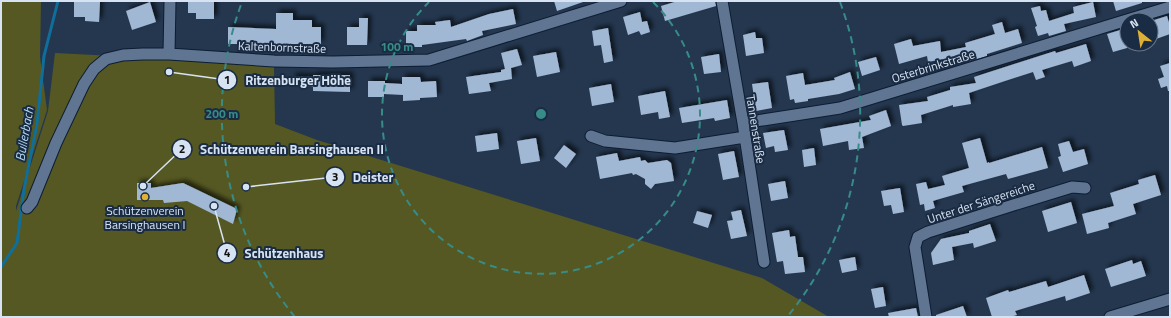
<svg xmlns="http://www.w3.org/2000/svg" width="1171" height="318" viewBox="0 0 1171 318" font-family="'Titillium Web',sans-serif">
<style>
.green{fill:#555822}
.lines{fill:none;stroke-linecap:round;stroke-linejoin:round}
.stream{stroke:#106e9a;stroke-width:3}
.building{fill:#a1b8d5;filter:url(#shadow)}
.minor-casing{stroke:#0c1d34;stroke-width:13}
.minor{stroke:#607591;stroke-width:11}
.ring{fill:none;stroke:#378c88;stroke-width:2;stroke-dasharray:7 5}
.poi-dot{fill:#dfb034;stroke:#1a2c44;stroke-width:1.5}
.labels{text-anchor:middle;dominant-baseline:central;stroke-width:4;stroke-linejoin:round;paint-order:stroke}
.street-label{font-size:12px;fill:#d7e3f2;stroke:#1a2c44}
.poi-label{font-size:12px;fill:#d7e3f2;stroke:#1a2c44}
.water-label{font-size:13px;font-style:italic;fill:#b4dbf4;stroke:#1a2c44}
.centre{fill:#378c88;stroke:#1a2c44;stroke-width:2}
.ring-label{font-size:12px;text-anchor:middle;font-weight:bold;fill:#378c88;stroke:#1a2c44;stroke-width:4;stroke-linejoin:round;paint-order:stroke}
.leader{fill:none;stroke:#d7e3f2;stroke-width:1.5}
.callout-dot{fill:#d7e3f2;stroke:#1a2c44;stroke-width:1.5}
.mark-label{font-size:12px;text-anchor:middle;font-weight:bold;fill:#111}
.callout-label{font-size:13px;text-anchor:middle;font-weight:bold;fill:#d7e3f2;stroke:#1a2c44;stroke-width:4;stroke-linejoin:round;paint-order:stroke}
</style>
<defs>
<filter id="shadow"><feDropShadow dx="3.5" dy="-3.5" stdDeviation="2" flood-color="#0009"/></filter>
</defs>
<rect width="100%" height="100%" fill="#24374f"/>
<path class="green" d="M1 1H41L40 57 47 110 16 206V211L48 111 55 53 232 62 274 67 275 124 317 140 762 278 829 317H1Z"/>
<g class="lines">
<path class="stream" d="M1 267 17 243 24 189 37 124 44 56 58 1"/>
</g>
<path class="building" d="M74 1 100 2 99 22 85 21V17H74Z
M188 1H214V19H196V13H188Z
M554 1H583V2L557 11Z
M678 1H715L716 6 665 21 661 6Z
M1113 1H1142V3L1116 11Z
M150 2 156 22 132 30 126 11Z
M1093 2 1096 17 1064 24 1066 31 1049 36 1048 33 1038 36 1035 27 1037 26 1031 8 1040 6 1041 11 1046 10 1049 21 1074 13 1073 7Z
M513 9 516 24 482 31 483 35 467 41 466 39 422 45V47H406V31H417V25H436L435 22 450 20 451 27 489 14Z
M640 12 642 22 647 21 650 32 641 35 639 31 628 35 623 17Z
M276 13H293V20H312V27H321V44H228V27L276 29Z
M1167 16 1170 26V34L1156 39 1151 21Z
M359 18H368L367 45H347V27H359Z
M1002 22 1005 33 1018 29 1022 43 987 54V56L970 61V60L944 65 942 55 943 59 928 62 927 56 899 64 894 44 911 39 913 46 940 41 941 52 966 47 965 43 995 34 992 25Z
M608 28 613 61 604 63 601 45 594 46 592 31Z
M1127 28V48L1113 52 1107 34Z
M755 32 756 38H762L764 53 746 56 743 35Z
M1086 44 1091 61 1074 67 1072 61 1042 70 1045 77 1036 80 1033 72 1005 81 969 93 971 104 953 107V105L921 115 922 123 903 126 902 125 899 105 928 101 927 97 950 90V87L976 83 974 77 1055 51 1056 53Z
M517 49 522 65 511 68 512 79 489 83 491 91 469 94 466 77 501 72V70L505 69 501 53Z
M556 52 560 72 537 77 533 56Z
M719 54 721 72 704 74 701 57Z
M876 57 880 70 862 76 858 62Z
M1170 63V91H1168L1167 86 1161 88 1158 79 1164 77 1160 66Z
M850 72 855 89 839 94 808 99V101L795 103 794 99 790 100 786 76 803 73 805 85 835 80 834 78Z
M313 75H350V92L313 91V87L292 86V76L313 77Z
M402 77H420L421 82 436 81 437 97 420 98V100L403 101V95L384 94V97H368V81H385V83L402 84Z
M768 82 772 108 756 111 752 84Z
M611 84 614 102 592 106 589 88Z
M665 91 670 117 659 119 658 112 641 115 638 96Z
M727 100 730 118 715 121 714 118 682 123 679 108Z
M886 110 891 126 862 137 864 148 849 150 848 141 823 146 820 129 871 120 869 116Z
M784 130 788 150 775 152 774 146 766 148 763 133Z
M497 133 499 149 477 152 475 136Z
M536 138 540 161 521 164 517 141Z
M980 138 987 163 989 162V163L1042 147 1048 168 1008 179 1006 174 962 186 964 192 936 200 933 201 935 208 925 211 924 204 920 205 916 184 926 182 928 189 945 185 942 176 969 168 962 143Z
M1069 141 1073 152 1084 149 1088 164 1063 172 1058 157 1061 156 1058 144Z
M564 145 576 154 566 168 554 158Z
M814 148 816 165 804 167 802 150Z
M734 151 739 177 723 180 718 154Z
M617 153 619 161 640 157 641 161 645 160 648 163 667 160 671 163 674 181 655 184 651 189 645 184V179L636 174 633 175 632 173 600 179 596 157Z
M1155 175 1161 195 1133 204 1136 214 1108 223 1109 228 1087 234 1082 214 1114 206 1110 193 1139 184 1138 180Z
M785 181 788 198 771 201 768 184Z
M137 183H151V188L183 183 237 209 233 224 187 201 164 203 163 200H137Z
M900 188 904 212 893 214 891 205 884 206 881 191Z
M1071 202 1077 223 1048 232 1042 211Z
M741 210 747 236 731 239 727 221 733 220 731 212Z
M697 211 712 215 708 228 693 223Z
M990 224 996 241 974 248 973 243 952 247 954 260 933 265 931 253 941 239 969 233V231Z
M789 230 790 237 795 236 798 257H803L805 272 785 274 783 261 777 262 772 233Z
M855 257 857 270 842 273 839 260Z
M1132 260 1133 264 1141 261 1146 276 1111 287 1105 269Z
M1084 275 1090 293 1066 301 1065 296 1015 311 1017 315 1010 317H992L986 298 1008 290 1009 292 1046 281 1048 287Z
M883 287 886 306 875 308 871 289Z
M963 306 967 317H936V315Z
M916 308 918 317H889L888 313Z"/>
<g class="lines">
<defs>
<path id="minor" d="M722 1 743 123 764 262
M1127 20 1170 7
M169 54 170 1
M743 123 840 108 1127 20
M591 136 605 141 675 148 745 137
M27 208 32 202 56 143 84 84 94 69 106 59 123 55 143 54H169L274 61 333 62 429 60 621 1
M926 317 915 247 918 237 928 232 1007 207 1072 187 1085 188
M1110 317 1170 299"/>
</defs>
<use href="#minor" class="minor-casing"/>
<use href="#minor" class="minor"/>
</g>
<g class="ring">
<path d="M653 2A159 159 0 1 1 429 2"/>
<path d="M295 317A319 319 0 0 1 242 2M840 2A319 319 0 0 1 787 317"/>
</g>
<circle class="poi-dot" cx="145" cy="197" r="4"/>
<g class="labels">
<g class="street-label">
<text transform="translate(282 47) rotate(2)">Kaltenbornstraße</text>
<text transform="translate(933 66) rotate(-17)">Osterbrinkstraße</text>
<text transform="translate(756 129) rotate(81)">Tannenstraße</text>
<text transform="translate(981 202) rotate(-18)">Unter der Sängereiche</text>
</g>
<g class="poi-label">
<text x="145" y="210">Schützenverein<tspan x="145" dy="14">Barsinghausen I</tspan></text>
</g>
<g class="water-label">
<text transform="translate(24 134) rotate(-80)">Bullerbach</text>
</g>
</g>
<circle cx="541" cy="114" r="6" class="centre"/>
<g class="ring-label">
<text x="397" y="51">100 m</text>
<text x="222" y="118">200 m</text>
</g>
<path class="leader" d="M169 72L227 80M143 186L182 149M246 187L335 177M214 206L227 253"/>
<g class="callout-dot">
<circle cx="169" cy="72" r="4"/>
<circle cx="143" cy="186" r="4"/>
<circle cx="246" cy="187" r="4"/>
<circle cx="214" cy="206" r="4"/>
<circle cx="227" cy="80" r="10"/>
<circle cx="182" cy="149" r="10"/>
<circle cx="335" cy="177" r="10"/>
<circle cx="227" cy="253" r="10"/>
</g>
<g class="mark-label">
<text x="227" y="84">1</text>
<text x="182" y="153">2</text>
<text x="335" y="181">3</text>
<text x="227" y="257">4</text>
</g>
<g class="callout-label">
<text x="298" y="85">Ritzenburger Höhe</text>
<text x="292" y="154">Schützenverein Barsinghausen II</text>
<text x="373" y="182">Deister</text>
<text x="284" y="258">Schützenhaus</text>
</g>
<rect width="1171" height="318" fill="none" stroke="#d7e3f2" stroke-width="4"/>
<g transform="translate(1139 32) rotate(330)"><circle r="19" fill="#1a2c44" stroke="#66758a"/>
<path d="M0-3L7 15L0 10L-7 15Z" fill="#dfb034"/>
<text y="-6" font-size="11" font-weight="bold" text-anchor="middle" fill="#d7e3f2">N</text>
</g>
</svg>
